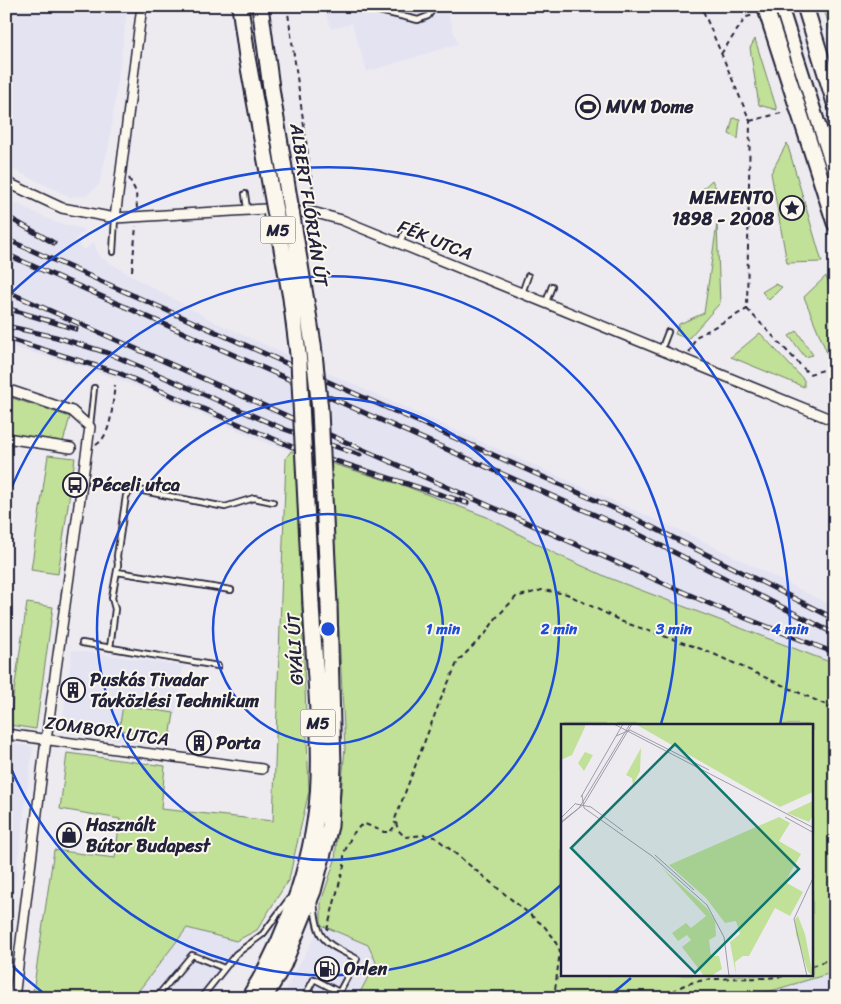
<svg xmlns="http://www.w3.org/2000/svg" width="841" height="1004" viewBox="0 0 841 1004" font-family="Sriracha,sans-serif">
<style>
.built{fill:#e4e3f2}
.green{fill:#c1e098;stroke:#72816a;fill-rule:evenodd}
.lines{fill:none;stroke-linecap:round;stroke-linejoin:round}
.service-casing{stroke:#22223b;stroke-width:8}
.minor-casing{stroke:#22223b;stroke-width:12}
.secondary-casing{stroke:#22223b;stroke-width:16}
.primary-casing{stroke:#22223b;stroke-width:19}
.path{stroke:#22223b;stroke-width:2;stroke-dasharray:5 4;stroke-linecap:butt}
.service{stroke:#fbf7ec;stroke-width:4.5}
.minor{stroke:#fbf7ec;stroke-width:9}
.secondary{stroke:#fbf7ec;stroke-width:12}
.primary{stroke:#fbf7ec;stroke-width:15}
.rail-casing{stroke:#22223b;stroke-width:5}
.rail{stroke:#fbf7ec;stroke-width:3;stroke-dasharray:9;stroke-linecap:butt}
.primary-bridge-casing{stroke:#22223b;stroke-width:19;stroke-linecap:butt}
.primary-bridge{stroke:#fbf7ec;stroke-width:15}
.ring{fill:none;stroke:#1d4ed8;stroke-width:2.5}
.labels{text-anchor:middle;dominant-baseline:central;stroke-width:4;stroke-linejoin:round;paint-order:stroke}
.shield{fill:#fbf7ec;stroke:#636270;stroke-width:1}
.shield-label{font-size:16px;font-weight:bold;fill:#22223b}
.poi-label{font-size:18px;font-weight:bold;fill:#22223b;stroke:#fbf7ec;text-anchor:start}
.street-label{font-size:18px;fill:#22223b;stroke:#fbf7ec}
.inset-road{fill:none;stroke:#9c9ba8;stroke-width:1}
.view{fill:#0f766e;fill-opacity:0.15;stroke:#0f766e;stroke-width:2.5}
.inset-edge{fill:none;stroke:#22223b;stroke-width:2.5}
.centre{fill:#1d4ed8;stroke:#fbf7ec;stroke-width:2.5}
.ring-label{font-size:15px;text-anchor:middle;font-weight:bold;fill:#1d4ed8;stroke:#fbf7ec;stroke-width:4;stroke-linejoin:round;paint-order:stroke}
</style>
<rect width="100%" height="100%" fill="#eeebf0"/>
<filter id="ink" filterUnits="userSpaceOnUse"><feTurbulence type="fractalNoise" baseFrequency=".02" numOctaves="2"/><feDisplacementMap in="SourceGraphic" scale="10" xChannelSelector="R" yChannelSelector="G"/><feConvolveMatrix kernelMatrix="1 2 1 2 8 2 1 2 1" color-interpolation-filters="sRGB"/></filter>
<g filter="url(#ink)">
<path class="built" d="M6 6H128L109 146 99 185 86 196 70 197 6 166Z
M323 6H446L458 44 367 72 352 24 331 29Z
M6 198 55 222 80 228 85 231 75 239 84 250 94 242 99 256 137 279 217 323 697 538 835 607V664L609 578 405 486 268 444 154 393 86 368 6 345Z
M72 650 184 666 169 748 61 732Z
M6 742 33 747 6 951Z
M321 925 368 945 376 962 357 998H281Z
M187 928 236 941 244 952 208 998H133Z
M835 972V998H747Z"/>
<path class="green" d="M823 6H835V44Z
M755 39 777 110 759 105 750 48Z
M733 118 740 119 738 139 729 134Z
M787 143 822 262 787 263 771 173Z
M712 180 718 192 704 203 695 196Z
M717 224 720 303 688 339 675 334 679 324 704 313Z
M826 276 835 305V357L829 358 804 297Z
M775 284 782 287 769 300 762 292Z
M797 331 813 355 805 357 789 336Z
M760 333 804 380V387L731 357Z
M6 396 70 417 63 442 6 433Z
M291 451 296 453 309 791 289 879 257 930 236 941 187 928 133 998H32L54 850 115 858 120 819 60 809 67 753 165 766 161 809 273 821 286 458Z
M48 455 75 458 58 574 31 570Z
M330 463 405 486 487 517 556 554 609 578 835 664V972L747 998H357L376 962 368 945 321 925V902L335 860 345 748ZM812 725V975H562V725Z
M27 603 53 607 36 729 9 725Z
M123 705 174 713 170 738 119 730Z"/>
<g class="lines">
<defs>
<path id="service" d="M358 6 418 20 428 16 435 6
M245 194 247 209
M265 209 270 231
M400 243 407 226
M113 252 115 218
M522 293 528 276
M546 302 552 286
M661 350 668 332
M90 426 94 388
M117 572 231 590
M82 643 218 666
M110 648 115 609 112 598 118 565 117 556 126 496 133 489 225 507 254 498 273 502
M314 901C317 942 323 941 357 959L336 998
M159 998 160 993 192 955 224 968
M201 998 236 954 263 934 289 899
M304 998 314 979 339 992"/>
<path id="minor" d="M6 182 62 208 115 218 265 209 316 213 342 220 835 421
M115 218 142 6
M6 389 72 411 90 427 46 740 14 998
M6 438 71 448
M6 734 262 769"/>
<path id="secondary" d="M781 6 835 175"/>
<path id="primary" d="M240 6 247 57
M260 6 272 95
M765 6 835 223
M805 6 835 103
M249 998C288 937 317 852 319 779 321 721 314 662 311 604
M264 998 283 965 313 891 330 826 333 767 329 605"/>
</defs>
<use href="#service" class="service-casing"/>
<use href="#minor" class="minor-casing"/>
<use href="#secondary" class="secondary-casing"/>
<use href="#primary" class="primary-casing"/>
<path class="path" d="M287 6 315 204
M721 54 746 17 754 15
M750 121 785 112
M129 178 136 192 137 209
M132 271 136 226
M747 309 809 374 835 367
M689 353 696 337 747 309 750 121 701 6
M96 445C113 434 112 403 115 385
M327 930 344 866V853L352 835 360 826 365 824 384 832H390L394 827 395 822
M812 966 835 957
M554 998 560 951 553 937 544 926 435 837 423 835 405 837 398 830 395 819 440 701 458 661 486 633 496 618 516 597 542 590 567 594 623 622 707 651 835 709
M666 998C691 968 753 984 788 975"/>
<use href="#service" class="service"/>
<use href="#minor" class="minor"/>
<use href="#secondary" class="secondary"/>
<use href="#primary" class="primary"/>
<defs>
<path id="rail" d="M6 216 54 243
M6 239 622 512 835 619
M6 254 638 534 835 634
M6 291 717 607 835 653
M6 308 76 329
M6 326 56 337 108 353 284 429 360 455
M6 338 119 373 295 448 467 503"/>
</defs>
<use href="#rail" class="rail-casing"/>
<use href="#rail" class="rail"/>
<defs>
<path id="primary-bridge" d="M247 57 291 298 299 362 311 604
M272 95 313 344 320 410 329 605"/>
</defs>
<use href="#primary-bridge" class="primary-bridge-casing"/>
<use href="#primary-bridge" class="primary-bridge"/>
</g>
</g>
<g class="ring">
<circle cx="328" cy="629" r="115"/>
<circle cx="328" cy="629" r="231"/>
<path d="M562 884A346 346 0 0 1 7 759M7 499A346 346 0 0 1 661 724"/>
<path d="M631 978A462 462 0 0 1 609 996M47 996A462 462 0 0 1 7 961M7 297A462 462 0 0 1 780 725"/>
</g>
<defs>
<symbol id="stadium-ring" viewBox="-11 -11 22 22"><circle r="9.5" fill="#fbf7ec" stroke="#22223b" stroke-width="1.5"/><path d="M0-5a6.5 5 0 1 0 0 10a6.5 5 0 1 0 0-10ZM-3.5-1.8h7v3.6h-7Z" fill="#22223b"/></symbol>
<symbol id="sight-ring" viewBox="-11 -11 22 22"><circle r="9.5" fill="#fbf7ec" stroke="#22223b" stroke-width="1.5"/><path d="M0-6L1.8-2.2L6-1.7L2.9 1.2L3.7 5.4L0 3.3L-3.7 5.4L-2.9 1.2L-6-1.7L-1.8-2.2Z" fill="#22223b"/></symbol>
<symbol id="bus-ring" viewBox="-11 -11 22 22"><circle r="9.5" fill="#fbf7ec" stroke="#22223b" stroke-width="1.5"/><path d="M-5-6H5V4H4V6H2V4H-2V6H-4V4H-5ZM-3.5-4V0h7V-4ZM-3.5 1.2v1.5H-2V1.2ZM2 1.2v1.5H3.5V1.2Z" fill="#22223b"/></symbol>
<symbol id="building-ring" viewBox="-11 -11 22 22"><circle r="9.5" fill="#fbf7ec" stroke="#22223b" stroke-width="1.5"/><path d="M-4-6H4V6H1V3H-1V6H-4ZM-2.5-4.3h1.7v1.8h-1.7ZM.8-4.3h1.7v1.8H.8ZM-2.5-1h1.7V.8h-1.7ZM.8-1h1.7V.8H.8Z" fill="#22223b"/></symbol>
<symbol id="shop-ring" viewBox="-11 -11 22 22"><circle r="9.5" fill="#fbf7ec" stroke="#22223b" stroke-width="1.5"/><path d="M-5-2.5h2.3a2.7 3.5 0 0 1 5.4 0H5L5.5 6h-11ZM-1.5-2.5h3a1.5 2.3 0 0 0-3 0Z" fill="#22223b"/></symbol>
<symbol id="fuel-ring" viewBox="-11 -11 22 22"><circle r="9.5" fill="#fbf7ec" stroke="#22223b" stroke-width="1.5"/><path d="M-5.5-6h7V0h2V4h1.3V-2.5L3-4.5l.8-.8L6-3V5H2.5V1h-1V6h-7ZM-4.2-4.7v3.2H.2V-4.7Z" fill="#22223b"/></symbol>
</defs>
<g fill-rule="evenodd">
<use href="#stadium-ring" x="574" y="93" width="28" height="28"/>
<use href="#sight-ring" x="778" y="194" width="28" height="28"/>
<use href="#bus-ring" x="61" y="471" width="28" height="28"/>
<use href="#building-ring" x="59" y="676" width="28" height="28"/>
<use href="#building-ring" x="185" y="729" width="28" height="28"/>
<use href="#shop-ring" x="55" y="821" width="28" height="28"/>
<use href="#fuel-ring" x="313" y="955" width="28" height="28"/>
</g>
<g class="labels">
<g class="shield">
<rect x="260.5" y="216.5" width="35" height="27" rx="4"/>
<rect x="300.5" y="709.5" width="35" height="27" rx="4"/>
</g>
<g class="shield-label">
<text x="278" y="230">M5</text>
<text x="318" y="723">M5</text>
</g>
<g class="poi-label">
<text x="606" y="107">MVM Dome</text>
<text x="774" y="198" text-anchor="end">MEMENTO<tspan x="774" dy="21">1898 - 2008</tspan></text>
<text x="92" y="485">Péceli utca</text>
<text x="90" y="680">Puskás Tivadar<tspan x="90" dy="21">Távközlési Technikum</tspan></text>
<text x="216" y="743">Porta</text>
<text x="86" y="825">Használt<tspan x="86" dy="21">Bútor Budapest</tspan></text>
<text x="344" y="969">Orlen</text>
</g>
<g class="street-label">
<text transform="translate(309 205) rotate(81)">ALBERT FLÓRIÁN ÚT</text>
<text transform="translate(435 240) rotate(22)">FÉK UTCA</text>
<text transform="translate(295 649) rotate(-93)">GYÁLI ÚT</text>
<text transform="translate(107 731) rotate(8)">ZOMBORI UTCA</text>
</g>
</g>
<g transform="translate(561 724)">
<rect width="252" height="252" fill="#eeebf0"/>
<path d="M0 0H24V3L11 31 0 36ZM252 0V68L219 83 76 1ZM80 24 79 47 72 61 71 54 65 51ZM24 28 32 31 23 47 17 39ZM252 77V91L248 98 226 89ZM218 93 229 99 218 117 240 130 224 158 242 168 229 192 214 184 188 232H182L174 238 175 251 169 218 179 210 175 197 164 199 145 174 108 141ZM101 144 146 184 154 197 155 212 148 216 150 232H158L161 245 150 252H143L121 223 130 216 126 211 117 217 111 209 125 199 130 204 145 192ZM237 192 244 210 252 252 247 248 235 211 234 195Z" fill="#c1e098"/>
<path class="inset-road" d="M53 0 253 104M55 12 69 6 148 46M21 71 23 84 91 132 146 181 163 213 168 252M20 73 62 0M15 80 30 83 62 107M224 93 253 109M0 94 15 79M0 98 18 84 69 0M0 99 23 80 71 0M94 131 133 166M246 252 233 195 253 152"/>
<path class="view" d="M114 20 238 145 134 249 10 124Z"/>
<rect width="252" height="252" class="inset-edge"/>
</g>
<circle cx="328" cy="629" r="8" class="centre"/>
<g class="ring-label">
<text x="443" y="634">1 min</text>
<text x="559" y="634">2 min</text>
<text x="674" y="634">3 min</text>
<text x="790" y="634">4 min</text>
</g>
<rect width="841" height="1004" fill="none" stroke="#fbf7ec" stroke-width="25"/>
<rect x="12" y="12" width="816" height="979" fill="none" stroke="#22223b" stroke-width="2" filter="url(#ink)"/>
</svg>
